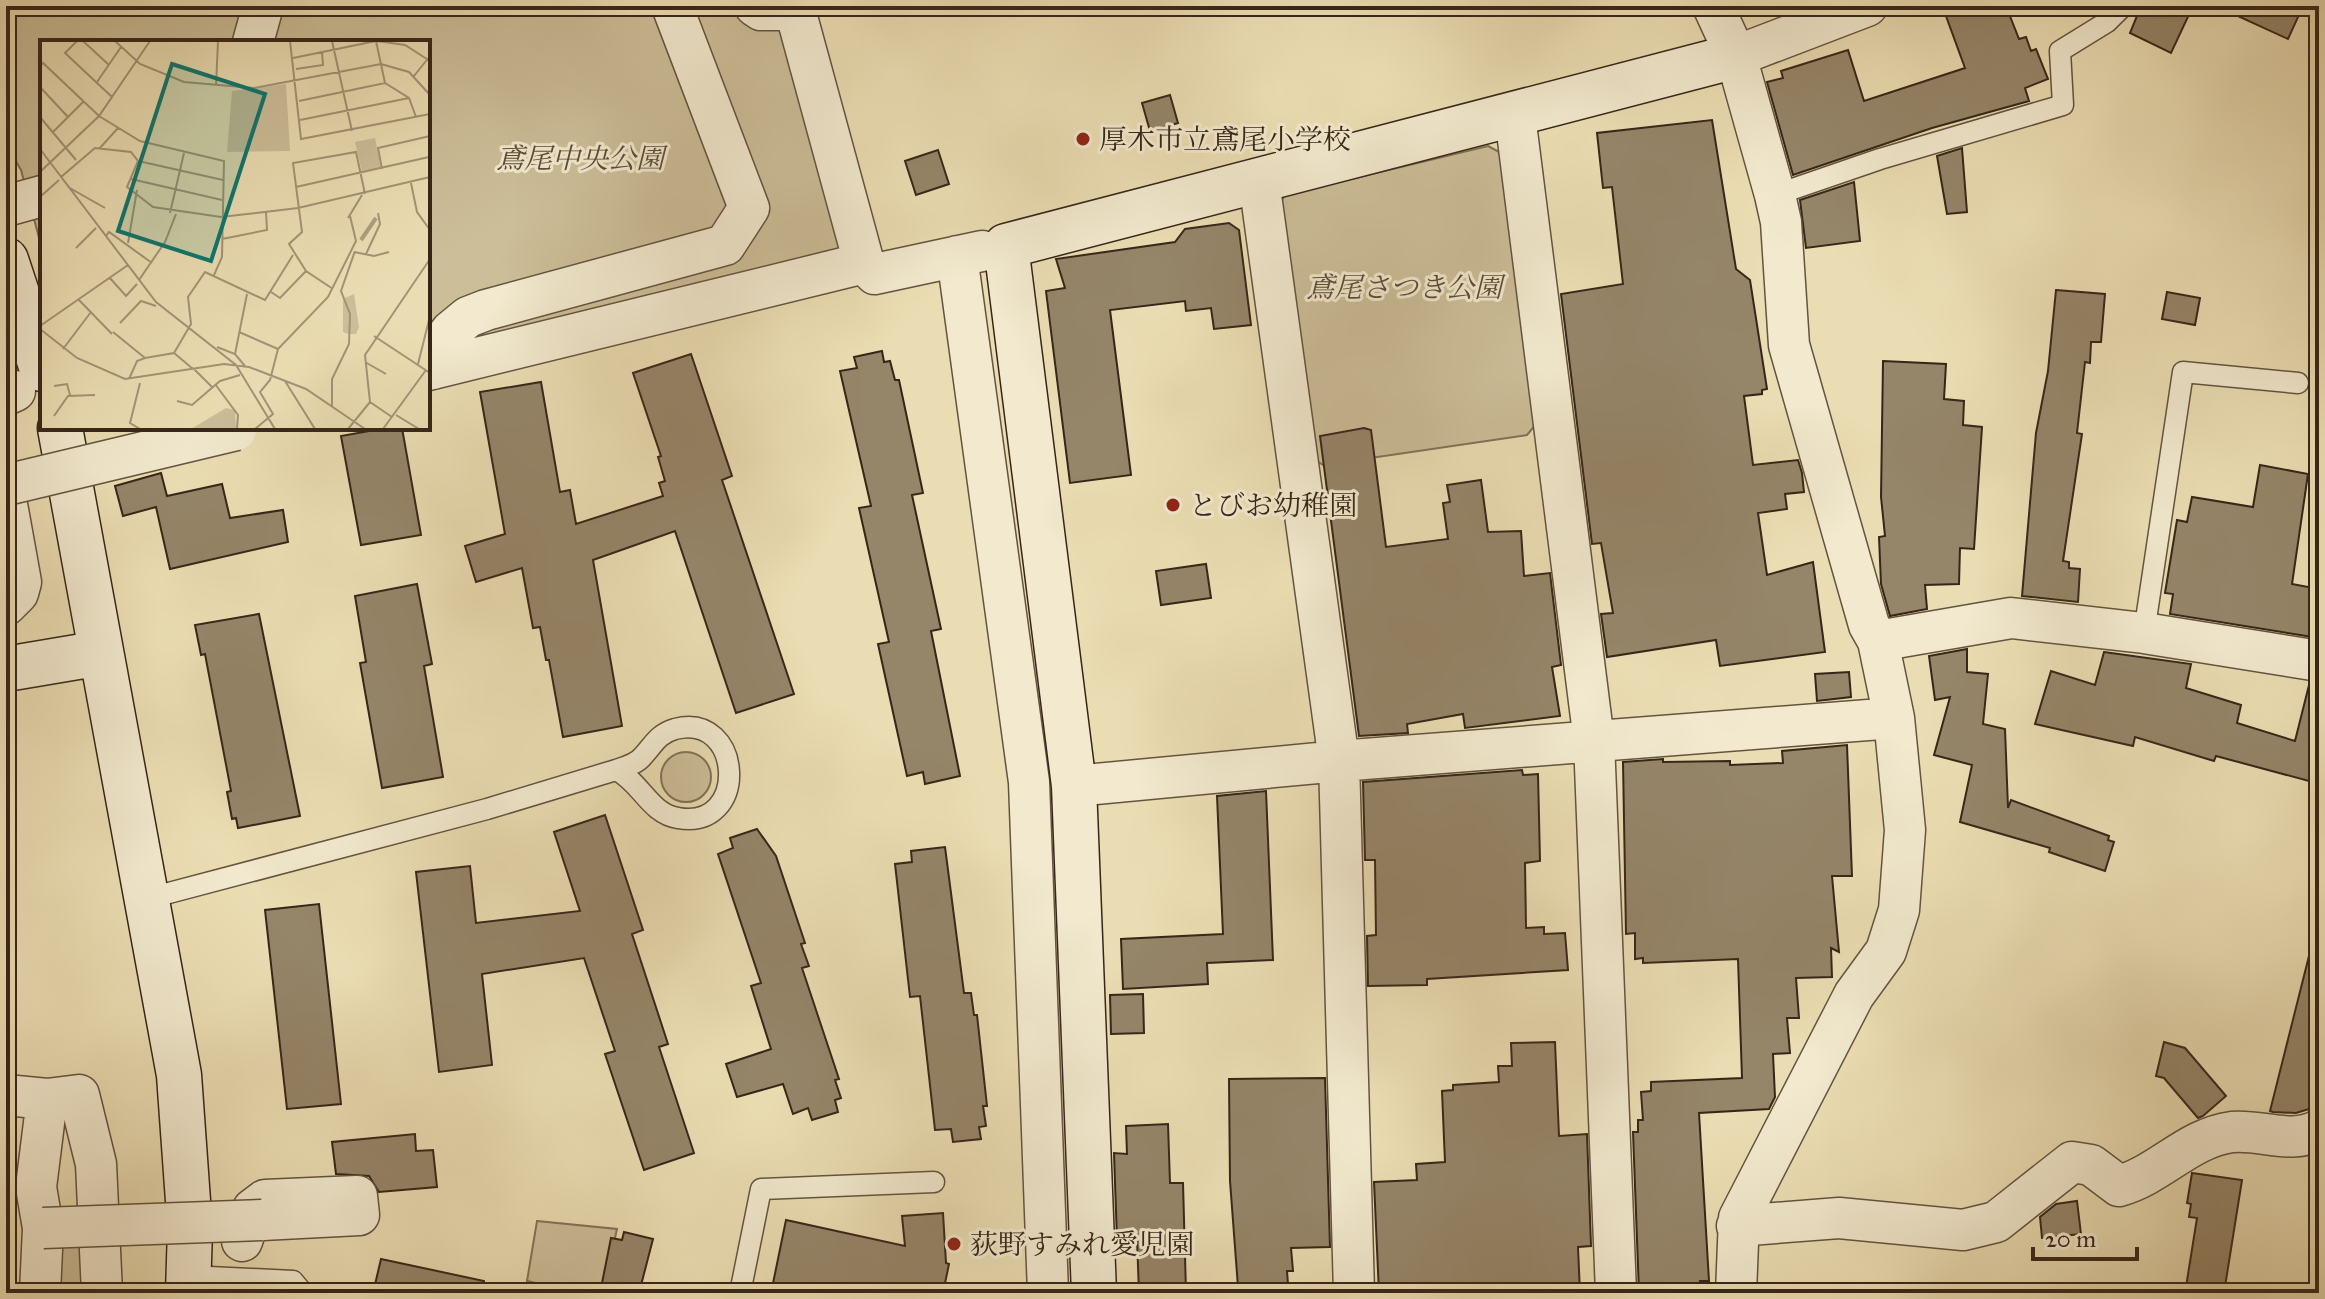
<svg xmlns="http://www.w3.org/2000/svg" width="2325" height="1299" viewBox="0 0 2325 1299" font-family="'IM FELL Great Primer','Noto Serif JP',serif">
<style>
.green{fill:#ccbe99;stroke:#827258;stroke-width:2}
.building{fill:#958569;stroke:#372618;stroke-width:2}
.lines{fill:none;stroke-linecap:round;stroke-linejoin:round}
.lane-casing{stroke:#64543f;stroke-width:23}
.street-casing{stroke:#64543f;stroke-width:43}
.secondary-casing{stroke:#372618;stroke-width:47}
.lane{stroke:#f2e9ce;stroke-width:20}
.street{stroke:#f2e9ce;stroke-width:40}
.secondary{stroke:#f2e9ce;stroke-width:44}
.street-bridge-casing{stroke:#64543f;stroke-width:43;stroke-linecap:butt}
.street-bridge{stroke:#f2e9ce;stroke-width:40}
.poi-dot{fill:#8f2418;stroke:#f2e9ce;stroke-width:3}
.labels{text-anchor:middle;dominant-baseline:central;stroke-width:6;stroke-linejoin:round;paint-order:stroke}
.poi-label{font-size:28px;fill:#372618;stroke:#f2e9ce;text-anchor:start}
.park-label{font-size:28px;font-style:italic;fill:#5c4c38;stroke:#f2e9ce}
.inset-river{fill:none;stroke:#ae9f7e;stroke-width:4}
.inset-road{fill:none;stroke:#a39475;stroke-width:2}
.view{fill:#0f766e;fill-opacity:0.15;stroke:#0f766e;stroke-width:4}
.inset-edge{fill:none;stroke:#372618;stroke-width:4}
</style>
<rect width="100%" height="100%" fill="#ebddb3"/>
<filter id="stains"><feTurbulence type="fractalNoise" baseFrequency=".0025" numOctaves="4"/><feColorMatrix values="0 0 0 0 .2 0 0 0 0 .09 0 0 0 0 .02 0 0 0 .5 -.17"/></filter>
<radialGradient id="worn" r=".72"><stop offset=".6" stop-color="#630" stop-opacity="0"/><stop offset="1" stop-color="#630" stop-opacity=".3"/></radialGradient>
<path class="green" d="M6 6H806L880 246 428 350V42H42V249L21 170 6 144Z
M1488 146 1501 153 1537 423 1527 435 1323 465 1311 457 1277 208 1285 195Z
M661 777a25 25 0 1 1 50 0a25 25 0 1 1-50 0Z
M537 1221 617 1229 603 1293H580L527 1281Z
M65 1242 84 1245 85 1293H53L58 1249Z"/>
<path class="building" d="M1972 6H2006L2019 39 2026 37 2031 51 2036 49 2048 79 2025 88 2029 101 1932 128 1793 175 1767 82 1783 78 1781 71 1848 50 1864 101 1965 68 1946 16Z
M2141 6H2193L2171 53 2130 33Z
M2216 6H2303L2288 39Z
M1170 95 1178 123 1150 131 1142 103Z
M1712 120 1736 269 1750 280 1767 389 1762 390V394L1744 396 1753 465 1798 460 1802 473 1804 492 1785 494 1787 509 1758 513 1767 575 1813 562 1825 652 1720 666 1716 640 1607 657 1601 614 1613 613 1601 543 1592 544 1561 294 1623 284 1612 187 1603 188 1597 133Z
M1962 148 1967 212 1947 214 1937 156Z
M938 150 949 184 916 195 905 161Z
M1854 182 1860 241 1806 248 1800 200Z
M1229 223 1239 230 1251 325 1214 329 1211 308 1186 311 1185 301 1110 310 1131 475 1070 483 1046 291 1065 288 1056 259 1175 242 1185 229Z
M2056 290 2105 294 2101 342H2091L2090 363 2085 362 2077 433 2082 434 2063 561 2069 562V568L2080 569 2078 602 2022 596 2036 433 2048 371Z
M2167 292 2200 298 2195 325 2162 319Z
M882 351 884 362 890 361 895 380H899L923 493 912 495 941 629 931 631 960 776 925 784 923 772 907 776 878 644 889 642 859 508 871 506 840 371 857 368 854 357Z
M691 354 732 476 722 480 794 694 736 713 675 531 593 560 622 726 563 737 549 660H546L540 627 533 628 522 568 476 582 465 546 505 534 480 392 541 382 560 492 570 490 576 524 663 496 659 483 665 481 658 457 661 456 633 373Z
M1883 361 1946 364 1944 399 1964 401 1963 425 1982 427 1974 549 1960 548 1959 584 1925 585 1927 609 1890 616 1881 584 1879 537 1885 536 1881 497Z
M386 428H402L421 535 361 545 341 436Z
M1364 428 1371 430 1386 547 1448 539 1443 503 1450 502 1447 485 1481 480 1488 532 1521 531 1524 576 1550 573 1561 665 1552 667 1560 716 1465 728 1463 714 1407 724 1408 733 1359 736 1320 436Z
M2260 465 2308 474 2292 584 2319 589V638L2170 614 2173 594 2165 593 2177 520 2187 522 2192 497 2253 507Z
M161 473 167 496 222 484 230 518 283 510 288 542 170 569 156 507 123 516 115 486Z
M1206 564 1211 598 1161 605 1156 571Z
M417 584 432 664 424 666 443 777 382 788 360 663 366 662 355 596Z
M259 614 300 816 238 828 236 818 232 819 227 792 231 791 205 654 201 655 195 625Z
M1967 649V672L1988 674 1983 724 2005 729 2008 808 2011 800 2109 836 2108 840 2114 842 2105 871 2049 852 2050 848 1960 822 1972 765 1934 755 1950 697 1935 700 1929 656Z
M2104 652 2191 664 2186 688 2241 705 2237 723 2295 741 2309 685 2319 686V772L2311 770 2309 781 2216 756 2214 761 2135 737 2133 746 2035 724 2051 671 2095 685Z
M1849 672 1851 697 1817 701 1815 674Z
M1847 745 1852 876H1832L1839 952 1831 948 1832 977 1796 978 1799 1018H1787L1790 1053 1773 1054 1775 1097 1769 1109 1699 1113 1709 1281H1700V1293H1639L1633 1132H1638V1120H1643L1641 1092 1651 1091V1082L1742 1078 1738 959 1643 963V958L1635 959V933L1626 934 1623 762 1663 759V762L1730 761V765L1783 763 1782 751Z
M1522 770 1523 775 1538 774 1540 861 1525 863 1526 928 1544 927V934L1565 933 1568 970 1427 979V985L1368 986 1367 936 1376 935 1375 860H1365L1363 782Z
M1266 791 1273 960 1207 963 1208 984 1123 989 1121 939 1223 934 1217 796Z
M605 815 643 930 632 934 668 1044 659 1047 694 1153 644 1170 605 1054 615 1051 584 958 482 974 492 1065 439 1072 416 872 470 866 476 923 580 911 554 832Z
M757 829 776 856 805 943 801 944 809 966 802 968 839 1079 835 1080 841 1098 835 1100 838 1112 812 1120 808 1108 793 1114 783 1084 737 1097 726 1064 771 1049 751 986 761 983 718 854 733 848 730 838Z
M945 847 964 993H971L974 1015H977L987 1106H983L986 1126 979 1127 981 1139 953 1142 951 1129 935 1130 920 996 910 997 895 864 912 862 911 851Z
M319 904 341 1104 287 1109 265 910Z
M2309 956 2319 958V1072L2309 1109 2296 1113 2273 1112 2270 1111Z
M1143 994 1144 1033 1111 1034 1110 995Z
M1555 1042 1559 1136 1587 1134 1591 1246 1578 1247 1580 1293H1379L1374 1182 1417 1180 1416 1164 1445 1162 1442 1091 1453 1090V1085L1499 1082 1498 1066H1512L1511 1043Z
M2164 1042 2185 1048 2226 1096 2203 1116 2198 1118 2164 1078 2156 1076Z
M1325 1078 1330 1247 1291 1248 1293 1271H1287L1288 1284 1238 1287 1230 1181 1229 1079Z
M1168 1124 1170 1183H1183L1186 1292 1139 1293 1137 1239 1117 1240 1114 1153 1127 1154 1126 1126Z
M415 1134 416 1151 433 1150 437 1187 379 1192 369 1176 336 1174 332 1142Z
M2192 1173 2242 1180 2224 1293 2186 1287 2197 1218 2189 1217 2191 1204 2187 1203Z
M2077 1201 2081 1234 2042 1238 2040 1217 2056 1204Z
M943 1213 946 1263 949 1264 943 1293H771L786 1220 905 1246 902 1216Z
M624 1232 653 1239 639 1293H600L611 1238 622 1240Z
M381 1259 484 1281 483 1293H373Z"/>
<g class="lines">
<defs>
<path id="lane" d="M1775 195 1880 159 2063 105 2060 51 2107 22 2123 6
M2144 633 2183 372 2298 383
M146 899 487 809 616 770C641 782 650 814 678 818 750 831 743 711 675 729 658 734 654 744 643 756 637 764 625 767 616 770
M189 1276 293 1281 303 1293
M740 1293 761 1189 934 1182"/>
<path id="street" d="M755 6 761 10H795
M1713 6 1736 56 1775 195 1781 222 1789 345 1869 625 1878 641 1894 718 1905 830 1899 910 1886 951 1854 995 1739 1218 1736 1293
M253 42 263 6
M1736 56 1867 6
M1515 116 1594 741 1616 1293
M1259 181 1339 761 1354 1293
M6 206 42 196
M957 256 1029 782 1048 1293
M864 263 875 274 982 251
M433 369V354L451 331 468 317 486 310 725 245 749 208 672 6
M428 370 864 263 794 6
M6 395 15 391
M6 499 21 582 18 593 6 605
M1878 641 2011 618 2144 633 2319 661
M1074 786 1339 761 1894 718
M6 1095 47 1099
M1737 1226 1839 1218 1963 1230 1996 1222 2072 1162 2091 1165 2119 1186C2161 1174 2188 1138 2232 1132 2262 1129 2291 1145 2319 1130
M242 1241 253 1209 265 1200 357 1196 359 1215 262 1220
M40 1293 43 1228 36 1187 47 1099 79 1095 96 1164 102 1293"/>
<path id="secondary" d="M6 260 42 369
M60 428 179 1075 190 1229 188 1293
M6 669 101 653
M1094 1293 1074 786 1006 246 1736 56"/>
</defs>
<use href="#lane" class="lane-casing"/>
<use href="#street" class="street-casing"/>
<use href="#secondary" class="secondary-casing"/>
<use href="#lane" class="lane"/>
<use href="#street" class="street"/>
<use href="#secondary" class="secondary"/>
<defs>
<path id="street-bridge" d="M6 485 236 430
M43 1228 262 1220"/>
</defs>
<use href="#street-bridge" class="street-bridge-casing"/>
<use href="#street-bridge" class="street-bridge"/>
</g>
<g class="poi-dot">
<circle cx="1083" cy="139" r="8"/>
<circle cx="1173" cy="505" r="8"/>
<circle cx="954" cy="1244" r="8"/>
</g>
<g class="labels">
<g class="poi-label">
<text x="1099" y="139">厚木市立鳶尾小学校</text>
<text x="1189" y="505">とびお幼稚園</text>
<text x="970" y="1244">荻野すみれ愛児園</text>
</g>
<g class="park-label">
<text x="580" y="158">鳶尾中央公園</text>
<text x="1404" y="287">鳶尾さつき公園</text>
</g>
</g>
<g transform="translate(40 40)">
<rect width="390" height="390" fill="#ebddb3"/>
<path d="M246 44 250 111 187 112 192 51ZM335 98 341 128 322 132 315 102ZM314 254 319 287 316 294H308L303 292V259ZM186 368 195 370 196 389H151Z" fill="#ccbe99"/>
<path class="inset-river" d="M321 200 336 178"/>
<path class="inset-road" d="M37 1 25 13 72 57M43 1 69 25M75 1 100 24 144 42 214 48 341 24 369 32 390 55M250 1 261 99 390 74M292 1 312 91M336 1 345 43M337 1 365 5 390 21M253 18 336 1M0 26 3 23 59 76 100 101 184 121 182 217 174 235M256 29 283 25 282 12M374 36 390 16M57 42 81 7M176 46 178 1M0 47 28 77M259 61 345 43 369 58 376 77M0 77 36 120M260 80 369 58M13 92 43 62M0 109 116 262 196 325 235 389M59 109 78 88M98 121 183 140M342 129 338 108 390 96M0 132 59 76 110 1M21 137 55 108 91 112 98 121 87 147 113 167 181 177 258 168 390 137M91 139 182 160M371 143 377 172 390 190M28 147 65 168M256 147 389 117M0 157 19 140M130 173 144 113M308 178 322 155M66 196 69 192 112 223M182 199 227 190 226 172M88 203 97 150M36 208 56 188M314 212 334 216 349 212M326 214 340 184 338 173M69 237 86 256 97 244M99 240 125 202 136 174M293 249 266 231 249 204 262 192 253 123 316 112 325 154M231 252 240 258 266 231M38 259 72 294M80 283 101 261 116 266M0 286 88 225M0 289 37 318 85 339 184 324 209 327 266 349 325 389M73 292 105 318 134 313 151 284 148 257 165 232 225 260 253 215M199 292 238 309M334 296 390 333M177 307 195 314 205 326M23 309 51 272M134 313 153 329M195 314 207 254M325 322 346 334M378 324 389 280M154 329 172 347M89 339 97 321 105 318M245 341 275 389M175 344 198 375 197 389M14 346 27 344 30 355M137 361 152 365 180 341 200 335M292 366V339L309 304 310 274 301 251 315 211M356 375 379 389M14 376 28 356 55 355M352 377 330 362 325 315 390 219M100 389 90 383 100 343M215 389 233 374 220 352 230 340 238 309 288 257 316 201 310 176M308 389 330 362M343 389 386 330"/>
<path class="view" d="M132 24 225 54 171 221 78 191Z"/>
<rect width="390" height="390" class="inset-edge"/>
</g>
<rect width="2325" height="1299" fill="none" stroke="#ebddb3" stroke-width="32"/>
<rect x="8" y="8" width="2309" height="1283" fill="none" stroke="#372618" stroke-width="4"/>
<rect x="16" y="16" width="2293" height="1267" fill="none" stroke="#372618" stroke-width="2"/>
<path d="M2033 1247v12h104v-12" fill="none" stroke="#372618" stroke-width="4"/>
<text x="2045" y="1247" font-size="24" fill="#372618" stroke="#f2e9ce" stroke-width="6" paint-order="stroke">20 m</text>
<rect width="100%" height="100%" filter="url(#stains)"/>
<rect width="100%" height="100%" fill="url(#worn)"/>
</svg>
